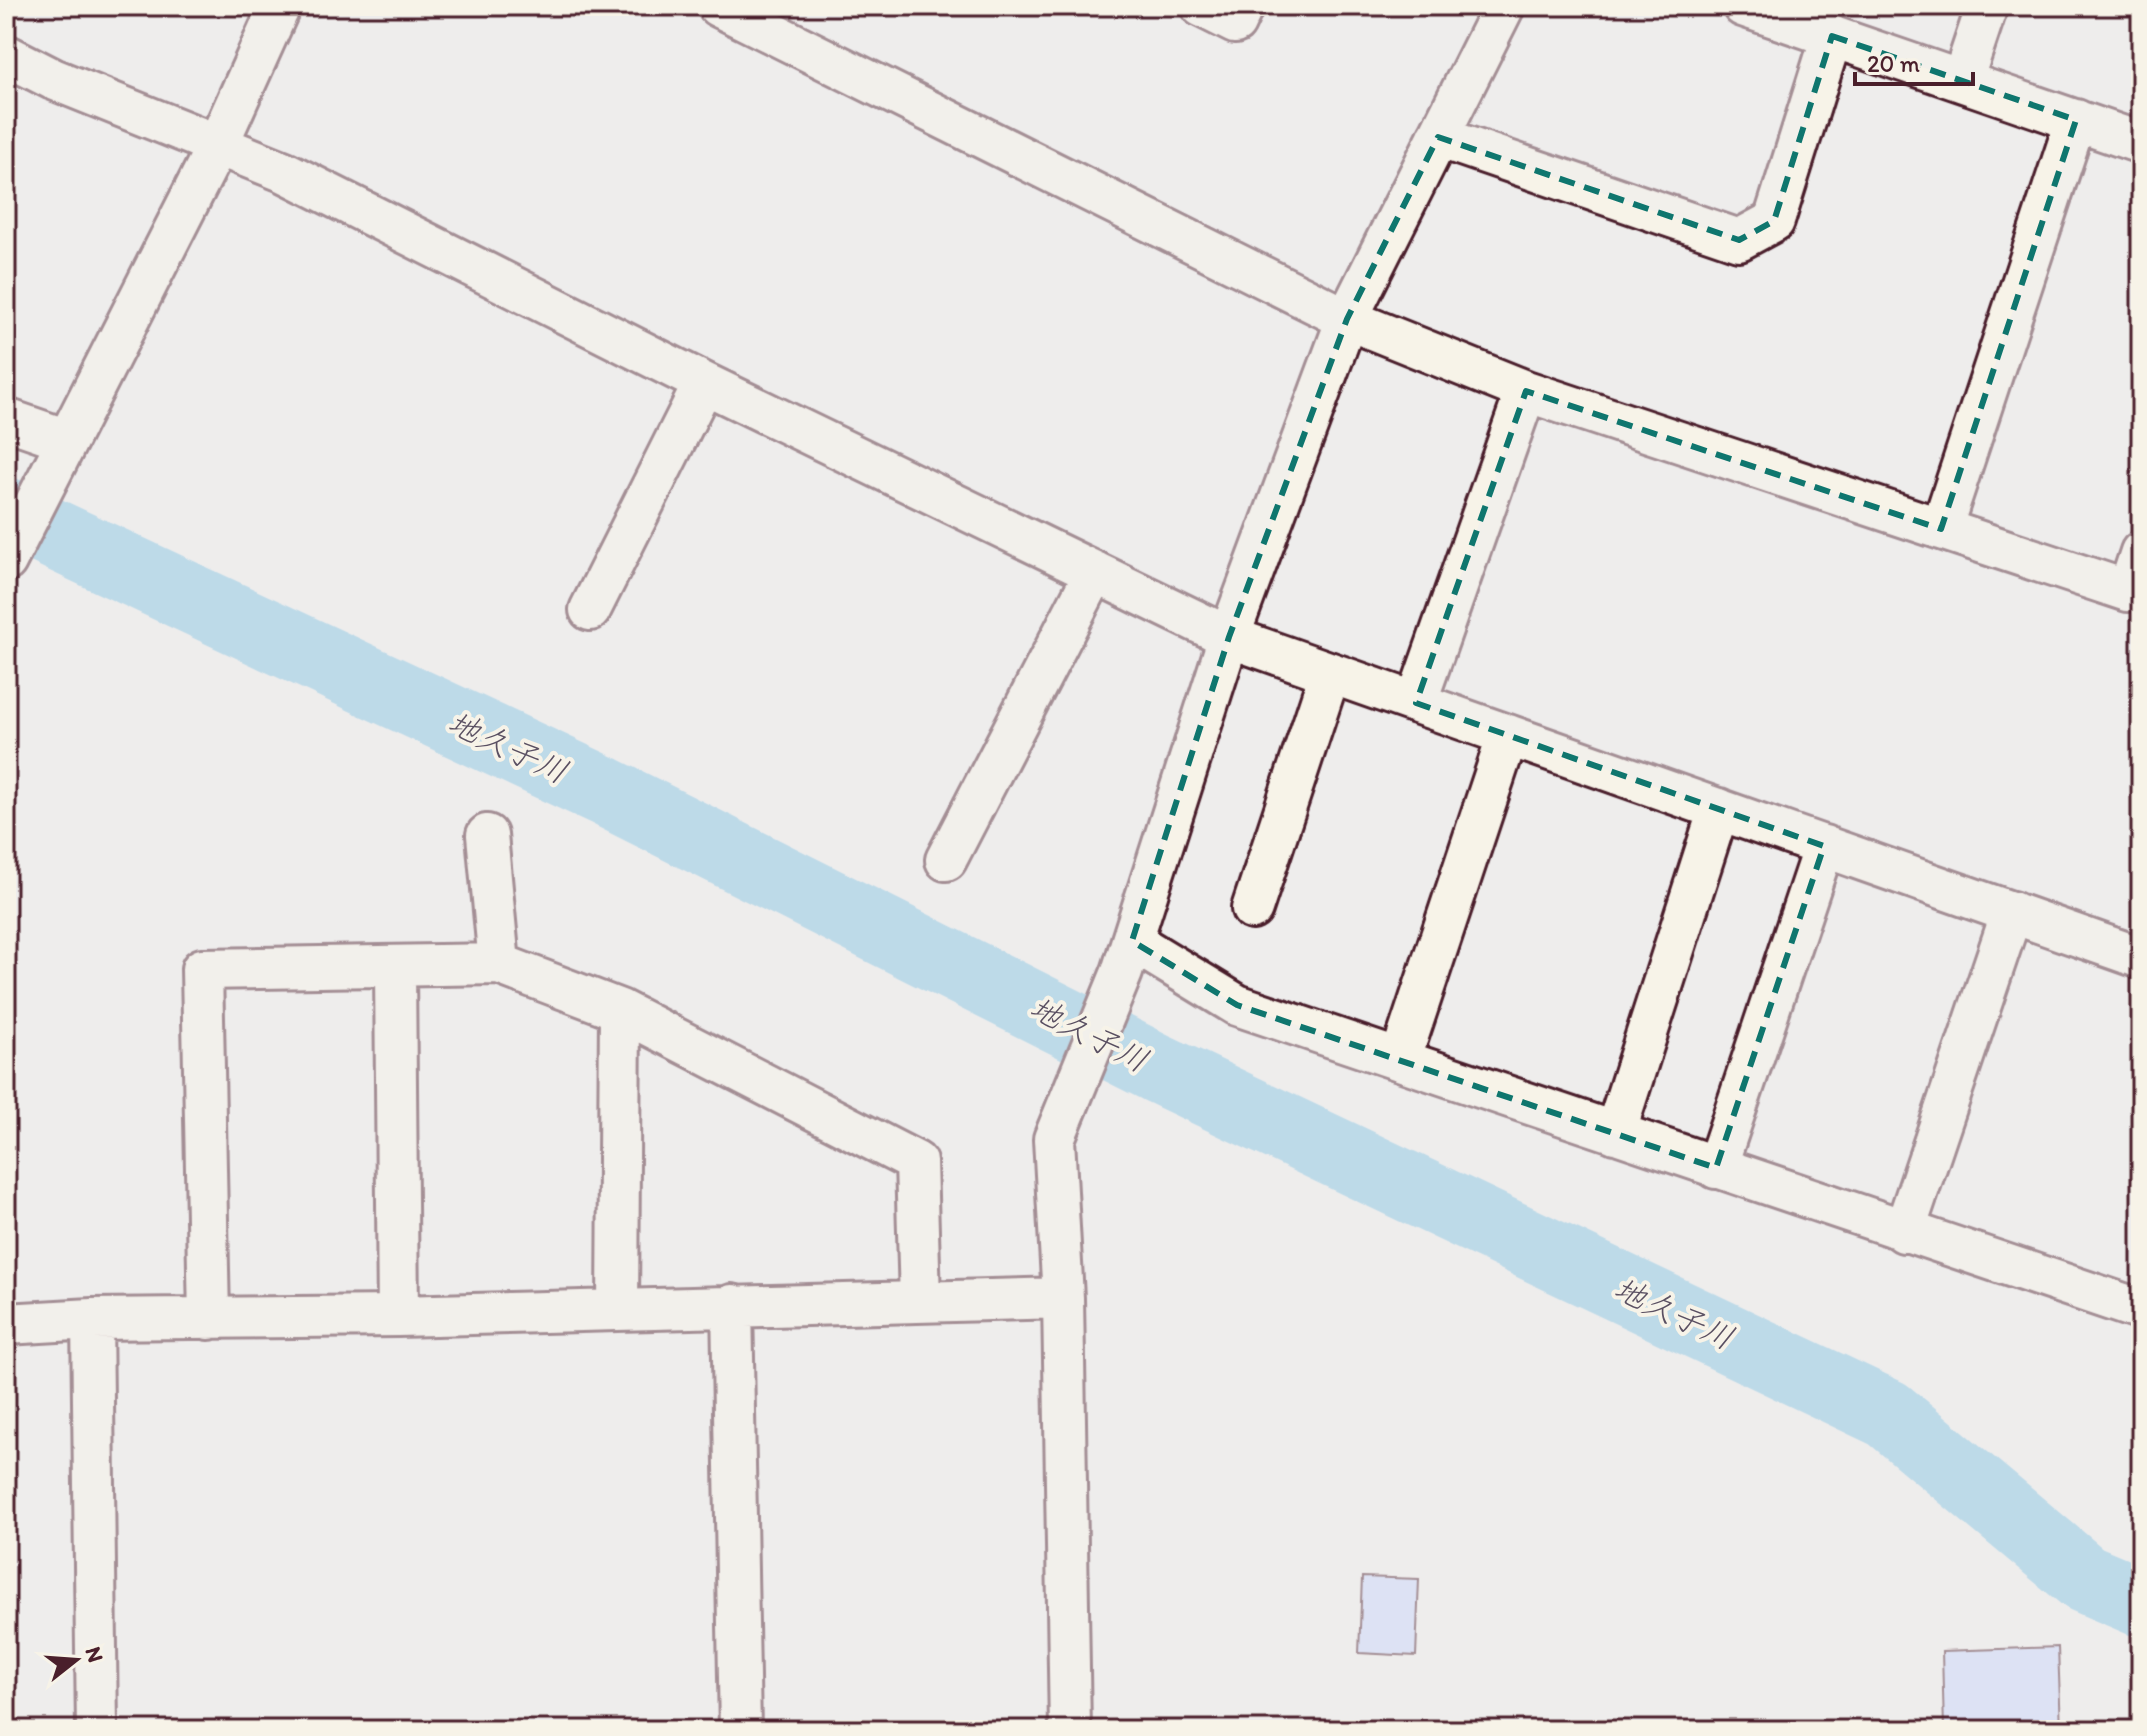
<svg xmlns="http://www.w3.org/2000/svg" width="2147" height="1736" viewBox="0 0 2147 1736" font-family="Itim,'Klee One',sans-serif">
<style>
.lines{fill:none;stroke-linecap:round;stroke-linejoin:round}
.river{stroke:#81c3e2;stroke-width:70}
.building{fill:#c8d6fd;stroke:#4a1f2b;stroke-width:2}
.minor-casing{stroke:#4a1f2b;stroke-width:46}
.minor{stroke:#f7f3e8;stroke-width:40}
.marked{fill:none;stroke:#0f766e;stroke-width:6;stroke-dasharray:16 10;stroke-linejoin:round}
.labels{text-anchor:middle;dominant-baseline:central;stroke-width:8;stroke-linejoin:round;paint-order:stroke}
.water-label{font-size:32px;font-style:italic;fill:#5a5062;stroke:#f7f3e8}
</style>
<rect width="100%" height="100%" fill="#eeedec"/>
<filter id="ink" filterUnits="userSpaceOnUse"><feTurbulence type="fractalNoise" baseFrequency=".0125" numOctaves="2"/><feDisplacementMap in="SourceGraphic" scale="16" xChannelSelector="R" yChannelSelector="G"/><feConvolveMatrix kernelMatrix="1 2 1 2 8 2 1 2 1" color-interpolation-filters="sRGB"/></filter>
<g filter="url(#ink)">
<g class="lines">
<path class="river" d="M6 512 604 791 1157 1068 1888 1414 2084 1578 2141 1602"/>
</g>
<path class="building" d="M1362 1577 1419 1579 1416 1656 1359 1653Z
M2058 1647 2061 1730H1944L1942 1651Z"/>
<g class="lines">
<defs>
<path id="minor" d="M718 6 1347 319 1526 391 1416 703
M1201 6 1235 23 1243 6
M1743 6 2141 143
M6 55 53 79 285 172 704 383 1229 637 2141 958
M1962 81 1987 6
M1438 137 1739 240 1774 221 1832 36
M1526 391 2128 591 2141 552
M6 419 67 440
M1941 529 2076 120
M6 561 217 146 280 6
M590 610 704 383
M487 835 499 964
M946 860 1095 572
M1252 909 1330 673
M1132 941 1237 1005 2141 1310
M395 969 398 1316
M1400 1060 1508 735
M1615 1133 1719 809
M1716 1168 1824 846
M1904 1232 2012 912
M732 1305 740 1730
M618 1310 620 1010
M92 1319 97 1730
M209 1319 202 969 499 964 620 1010 916 1162 920 1301
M6 1324 92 1319 398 1316 1063 1298
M1070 1730 1063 1298 1054 1139 1122 972 1229 637 1347 319 1504 6"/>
</defs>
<use href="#minor" class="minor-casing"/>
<use href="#minor" class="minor"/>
</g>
</g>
<path d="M0 0H2147V1736H0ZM1832 36 2076 120 1941 529 1526 391 1416 703 1824 846 1716 1168 1237 1005 1132 941 1229 637 1347 319 1438 137 1739 240 1774 221Z" fill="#eeedec" fill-opacity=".55" fill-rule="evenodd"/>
<path class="marked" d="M1832 36 2076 120 1941 529 1526 391 1416 703 1824 846 1716 1168 1237 1005 1132 941 1229 637 1347 319 1438 137 1739 240 1774 221Z"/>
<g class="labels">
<g class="water-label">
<text transform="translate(508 747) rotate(25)">地久子川</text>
<text transform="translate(1089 1034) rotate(27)">地久子川</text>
<text transform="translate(1674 1313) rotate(25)">地久子川</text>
</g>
</g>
<rect width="2147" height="1736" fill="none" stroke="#f7f3e8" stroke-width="32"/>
<rect x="16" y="16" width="2115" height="1704" fill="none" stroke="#4a1f2b" stroke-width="3" filter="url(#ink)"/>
<g transform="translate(76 1660) rotate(73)" stroke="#f7f3e8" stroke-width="6" paint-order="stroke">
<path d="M0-6L14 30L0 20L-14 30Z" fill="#4a1f2b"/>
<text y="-12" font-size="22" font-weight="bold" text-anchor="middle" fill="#4a1f2b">N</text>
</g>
<path d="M1855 72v12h118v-12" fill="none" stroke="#4a1f2b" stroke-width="4"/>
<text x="1867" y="72" font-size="24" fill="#4a1f2b" stroke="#f7f3e8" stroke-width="6" paint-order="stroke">20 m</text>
</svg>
